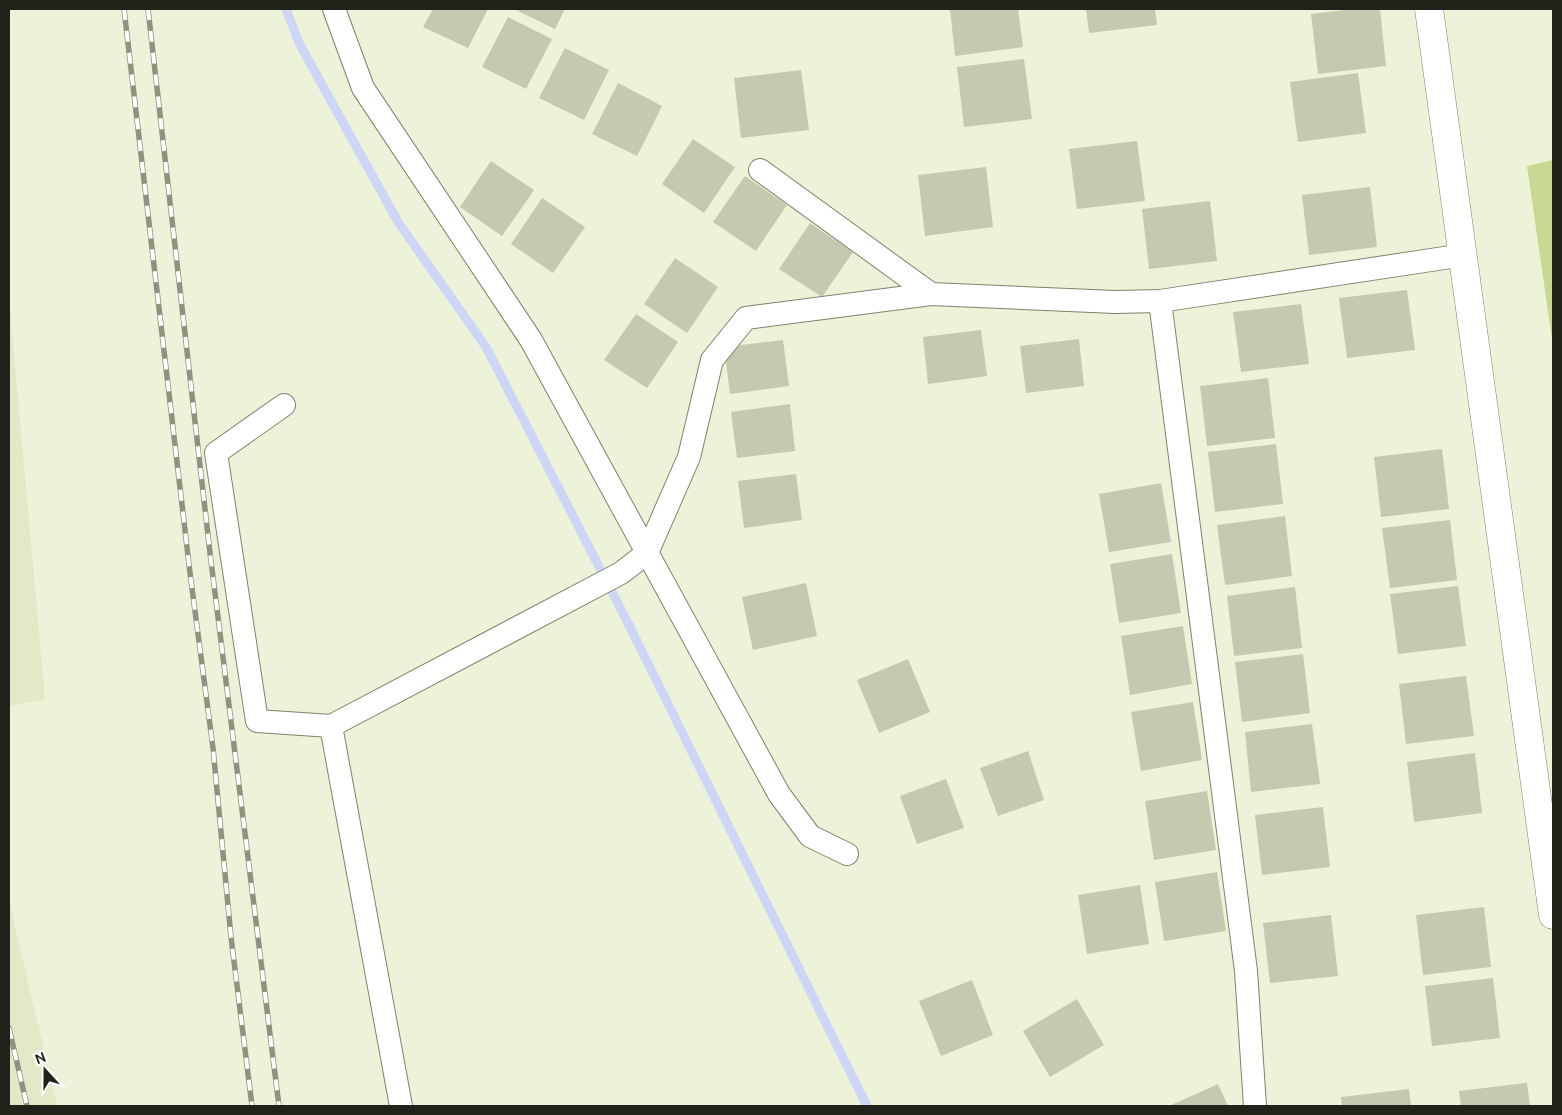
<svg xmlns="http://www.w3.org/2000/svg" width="1562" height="1115" viewBox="0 0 1562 1115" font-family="Ubuntu,sans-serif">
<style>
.built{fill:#e1e9c7}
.green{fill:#c9d890}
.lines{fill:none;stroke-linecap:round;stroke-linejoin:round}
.stream{stroke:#ced5f6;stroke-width:9}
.building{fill:#c4cab0}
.minor-casing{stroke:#7d836b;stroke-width:24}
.secondary-casing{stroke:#7d836b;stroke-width:29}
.minor{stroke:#fff;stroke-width:22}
.secondary{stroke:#fff;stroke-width:28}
.rail-casing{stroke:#8d937f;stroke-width:5.5}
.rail{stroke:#fff;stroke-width:4;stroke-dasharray:11;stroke-linecap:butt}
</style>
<rect width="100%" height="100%" fill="#ecf3d8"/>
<path class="built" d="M9 298 45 699 9 706Z
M9 902 52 1084 57 1106H9Z"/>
<path class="green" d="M1553 160V346L1527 166Z"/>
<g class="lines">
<path class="stream" d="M286 9 299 43 398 222 486 347 628 623 867 1106"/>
</g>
<path class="building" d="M433 9H488L468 48 423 27Z
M514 9H565L555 29Z
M950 9H1018L1023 47 955 56Z
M1086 9H1155L1157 25 1089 33Z
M1353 9H1380L1386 66 1318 74 1311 14Z
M508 17 552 39 526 89 482 67Z
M565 48 609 70 584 120 539 98Z
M1024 59 1032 119 964 127 957 67Z
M801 70 809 130 741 138 734 78Z
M1358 73 1366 133 1298 142 1290 82Z
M618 83 662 106 637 156 592 134Z
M693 139 735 167 704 213 662 184Z
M1137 141 1145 201 1077 209 1069 149Z
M491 161 534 190 502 236 460 207Z
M986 167 993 227 925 236 918 175Z
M745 176 787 205 756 251 713 222Z
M1370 187 1377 247 1309 255 1302 195Z
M542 198 585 227 553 273 511 244Z
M1210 201 1217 261 1149 269 1142 209Z
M810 223 853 252 822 297 779 269Z
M675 258 718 287 687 333 644 304Z
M1407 290 1415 350 1347 358 1339 298Z
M1301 304 1309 364 1241 372 1233 312Z
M636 314 678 342 647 388 604 360Z
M981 330 987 376 928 384 923 337Z
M1079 339 1084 386 1026 393 1020 346Z
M783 340 789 386 730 394 724 347Z
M1268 378 1275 438 1207 446 1200 386Z
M790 404 795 451 737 458 731 412Z
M1276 444 1283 504 1215 512 1208 452Z
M1442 449 1449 509 1381 517 1374 457Z
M796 474 802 520 744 528 738 481Z
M1161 483 1171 542 1109 552 1099 494Z
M1285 516 1292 576 1225 585 1217 525Z
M1450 520 1457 580 1390 588 1382 528Z
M1172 554 1181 613 1119 623 1110 564Z
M806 583 817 636 753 650 742 597Z
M1458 586 1466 646 1398 654 1390 594Z
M1295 587 1302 648 1234 656 1227 596Z
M1183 626 1192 684 1130 695 1121 636Z
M1303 654 1310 713 1242 722 1235 662Z
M908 659 930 712 879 733 857 680Z
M1466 676 1474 736 1406 744 1399 684Z
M1193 702 1202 760 1141 771 1131 712Z
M1312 724 1320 784 1251 792 1245 732Z
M1028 751 1044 800 998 816 980 768Z
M1475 753 1482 813 1414 822 1407 762Z
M946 779 964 828 917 844 900 796Z
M1207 791 1216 850 1154 860 1145 801Z
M1323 807 1330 867 1262 875 1255 815Z
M1217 872 1226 931 1164 941 1155 882Z
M1140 885 1149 944 1087 954 1078 895Z
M1484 907 1491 967 1423 975 1416 915Z
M1331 915 1338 976 1270 983 1263 923Z
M1493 978 1500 1038 1432 1046 1425 986Z
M972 980 993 1035 941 1056 919 1001Z
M1077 999 1104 1045 1050 1077 1023 1031Z
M1527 1083 1530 1106H1461L1459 1091Z
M1218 1084 1228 1106H1169Z
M1409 1089 1411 1106H1342L1341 1097Z"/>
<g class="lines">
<defs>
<path id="minor" d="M334 9 363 88 531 340 779 794 810 836 847 854
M760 170 931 294
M1160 301 1246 971 1255 1106
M284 405 216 453 257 721 331 726 401 1106
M331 726 621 573 647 553 689 457 712 360 746 318 931 294 1115 302 1160 301 1464 255"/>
<path id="secondary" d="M1429 9 1553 915"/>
</defs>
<use href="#minor" class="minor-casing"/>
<use href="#secondary" class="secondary-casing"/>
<use href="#minor" class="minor"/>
<use href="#secondary" class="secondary"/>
<defs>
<path id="rail" d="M124 9 190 573 213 748 231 937 252 1106
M148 9 210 553 279 1106
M9 1028 27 1106"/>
</defs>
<use href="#rail" class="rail-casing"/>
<use href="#rail" class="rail"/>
</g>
<rect width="1562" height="1115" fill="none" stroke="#202319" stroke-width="20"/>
<g transform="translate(45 1070) rotate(339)" stroke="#ffffff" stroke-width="4" paint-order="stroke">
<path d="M0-4L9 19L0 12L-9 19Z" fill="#202319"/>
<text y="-8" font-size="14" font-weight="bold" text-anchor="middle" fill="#202319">N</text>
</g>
</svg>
